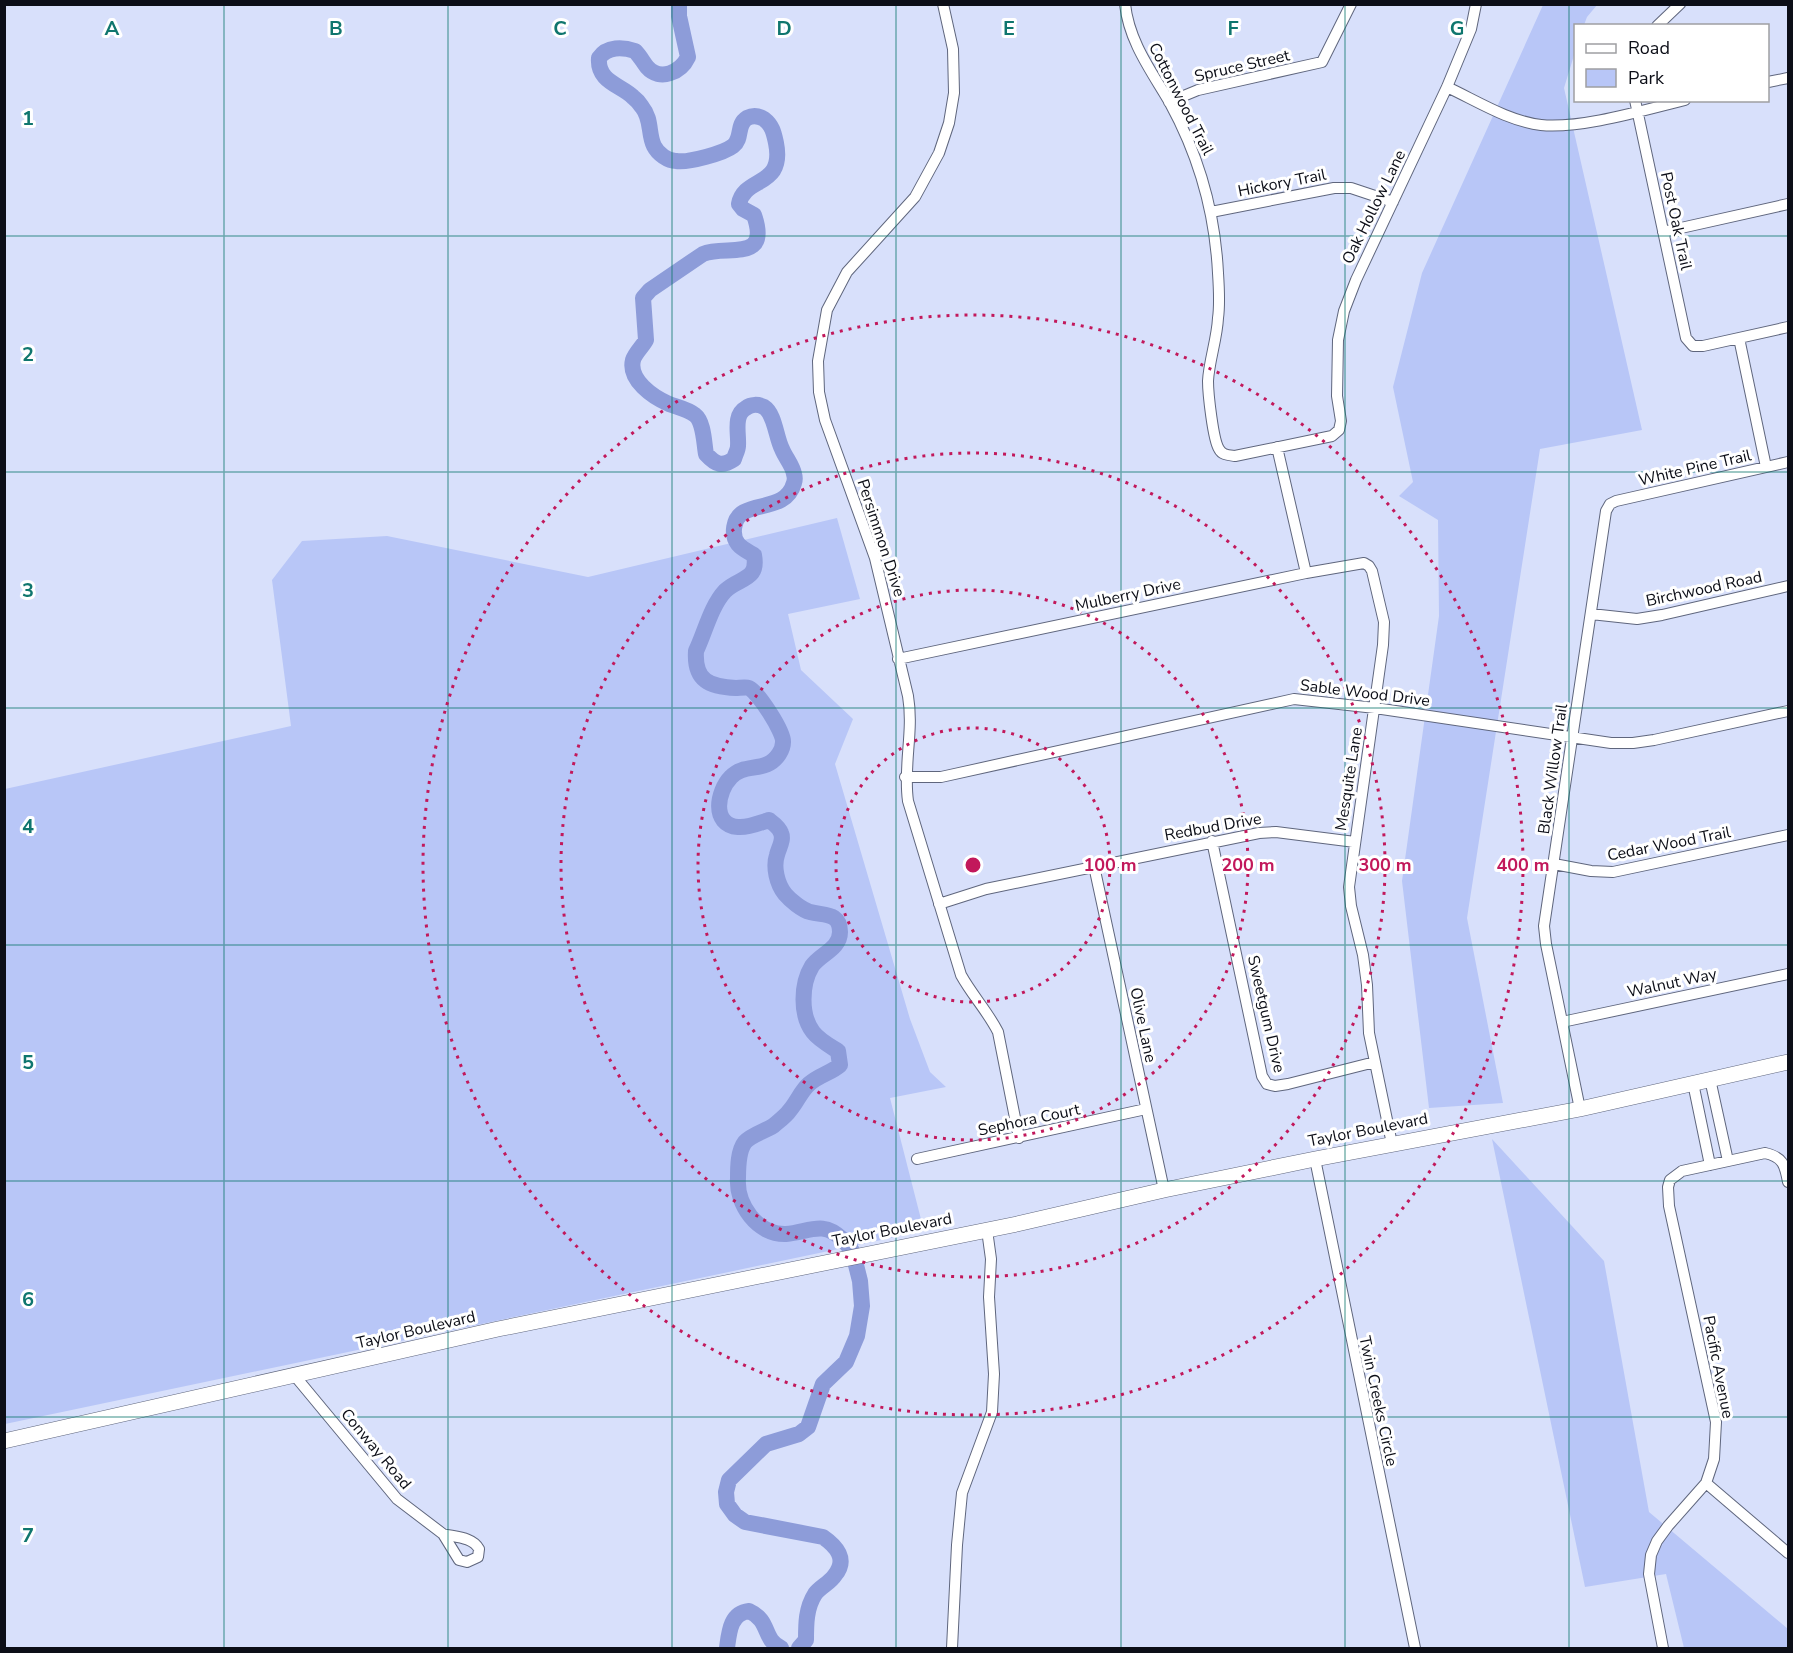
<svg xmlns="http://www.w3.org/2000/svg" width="1793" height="1653" viewBox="0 0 1793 1653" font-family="'Nunito Sans',sans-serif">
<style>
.green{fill:#b8c6f7}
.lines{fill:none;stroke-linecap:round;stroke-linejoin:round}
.river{stroke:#8d9cd9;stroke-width:16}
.street-casing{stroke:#5f667d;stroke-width:12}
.secondary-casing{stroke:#5f667d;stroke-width:16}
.street{stroke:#fff;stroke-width:10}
.secondary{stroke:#fff;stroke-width:15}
.grid{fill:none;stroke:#0f766e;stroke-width:1.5;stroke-opacity:0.55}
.ring{fill:none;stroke:#c2185b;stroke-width:3;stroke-dasharray:3 6}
.labels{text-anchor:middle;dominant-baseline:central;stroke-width:6;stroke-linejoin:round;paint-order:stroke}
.street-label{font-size:16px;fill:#0c0e17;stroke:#fff}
.grid-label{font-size:20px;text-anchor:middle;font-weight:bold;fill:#0f766e;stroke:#fff;stroke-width:6;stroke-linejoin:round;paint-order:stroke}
.centre{fill:#c2185b;stroke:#fff;stroke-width:3}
.ring-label{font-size:18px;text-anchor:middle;font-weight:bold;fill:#c2185b;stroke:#fff;stroke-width:6;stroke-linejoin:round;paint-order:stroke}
</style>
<rect width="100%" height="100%" fill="#d8e0fb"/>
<path class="green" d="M1543 5H1597L1587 17 1584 25 1576 26 1575 52 1564 88 1642 430 1540 449 1467 918 1503 1103 1429 1108 1402 881 1439 616 1438 520 1399 496 1413 482 1393 387 1422 273Z
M837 518 860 599 788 614 801 670 853 719 835 764 910 1019 930 1072 946 1087 890 1098 924 1231 5 1424V789L291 726 272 580 302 541 387 536 588 577Z
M1492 1139 1604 1261 1649 1512 1788 1629V1648H1684L1666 1574 1585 1587Z"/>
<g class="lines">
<path class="river" d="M679 4V16L688 57C681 72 660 82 647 67 643 62 640 56 635 51 623 47 607 46 599 58 597 82 621 85 633 97 637 100 640 104 642 107 652 119 648 134 654 146 658 154 668 161 676 161 689 163 724 153 733 146 743 138 736 125 747 118 753 115 759 116 764 119 773 126 774 134 776 143 785 188 744 176 739 204L743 209 754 215C771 264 726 244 703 254L650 290 643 298 646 340C643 346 635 353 633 360 628 380 653 397 669 404 677 407 688 409 695 415 704 422 704 444 706 454 716 465 722 467 734 459 735 455 738 450 738 446 739 434 733 415 746 408 751 404 758 404 764 407 775 414 776 438 782 449 785 457 793 466 794 474 795 477 795 480 794 483 787 508 760 503 744 512 733 518 731 535 738 544 742 549 749 552 754 555 759 581 739 577 725 591 711 606 705 632 696 651 694 681 710 687 736 688 739 688 746 687 749 688 758 692 784 732 783 742 783 746 781 751 779 754 766 774 745 762 731 777 717 791 711 825 738 827 749 828 759 823 769 820 773 823 779 827 781 833 784 840 779 847 777 855 773 867 777 884 785 894 790 900 802 910 810 912 824 916 840 912 840 932 840 949 820 954 812 966 801 984 800 1015 813 1032 819 1040 830 1046 838 1051L840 1065C831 1073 819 1075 809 1084 801 1091 797 1102 790 1110 786 1116 779 1121 773 1126 765 1131 751 1135 745 1142 738 1151 738 1167 738 1178 736 1204 757 1235 786 1234 809 1232 823 1220 842 1239 847 1244 850 1247 853 1253
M727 1648C729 1633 730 1613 749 1611 771 1621 762 1639 781 1648
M799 1648 806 1640C806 1624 806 1608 815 1594 820 1587 830 1583 835 1575 848 1559 836 1546 823 1537L745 1522 735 1515 727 1504 726 1492 729 1480 766 1444 799 1434 808 1427 823 1384 846 1362 857 1336 862 1306 860 1281 856 1265"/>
<defs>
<path id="street" d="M943 4 953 49 954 93 949 123 939 153 915 197 847 272 827 310 818 361 819 392 825 420 875 558 908 696C914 731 903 766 908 801L961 975C972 995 988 1012 998 1032L1019 1138
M1125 4C1129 42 1152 72 1170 103 1199 156 1215 212 1218 273 1219 288 1220 304 1218 318 1217 339 1209 361 1208 381 1208 393 1213 440 1219 449 1222 455 1228 455 1235 456L1332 436 1339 430 1341 421 1337 396 1338 340 1344 311 1356 280 1447 87 1471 29 1476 4
M1657 26 1680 4
M1768 82 1788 78
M1447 87C1477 101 1508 121 1541 125 1581 129 1644 110 1685 100
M1635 100 1686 338 1693 346H1703L1788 327
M1169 102 1198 90 1322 62 1351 4
M1211 212 1334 188H1351L1393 202
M1663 232 1788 204
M1739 338 1766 467
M1277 447 1306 573
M1591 614 1637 619 1662 615 1788 586
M898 659 1306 573 1364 563 1369 566 1372 571 1384 622 1383 645 1349 887 1351 906 1363 955 1367 985 1369 1033 1392 1144
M905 777H941L1294 699 1375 708 1611 743H1633L1654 740 1788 711
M1212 841 1262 1076 1267 1084 1275 1086 1288 1084 1375 1062
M1554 864 1591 871 1613 872 1788 835
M1094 866 1164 1190
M939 904 986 889 1259 833 1276 832 1355 842
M1562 1022 1788 974
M1710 1079 1728 1161
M1693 1083 1710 1165
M1580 1109 1546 944 1544 926 1606 511 1610 504 1616 501 1788 462
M917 1159 1146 1109
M1315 1159 1415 1648
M295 1376 397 1499 443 1534
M1706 1483 1788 1553
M443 1534C455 1537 473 1537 479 1549L478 1557 467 1562 459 1560Z
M952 1648 957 1545 962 1493 992 1412 994 1374 989 1297 991 1259 987 1230
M1663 1648 1649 1574 1651 1555 1657 1541 1668 1526 1706 1483 1714 1459 1716 1422 1669 1206 1668 1187 1670 1180 1682 1171 1765 1153C1783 1157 1785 1165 1788 1182"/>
<path id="secondary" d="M4 1441 498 1329 1017 1224 1164 1190 1315 1159 1580 1109 1788 1062"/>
</defs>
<use href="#street" class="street-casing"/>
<use href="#secondary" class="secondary-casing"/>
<use href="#street" class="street"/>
<use href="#secondary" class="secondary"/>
</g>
<path class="grid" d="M224 4V1648M448 4V1648M672 4V1648M896 4V1648M1121 4V1648M1345 4V1648M1569 4V1648M4 236H1788M4 472H1788M4 708H1788M4 945H1788M4 1181H1788M4 1417H1788"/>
<g class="ring">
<circle cx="973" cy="865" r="137"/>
<circle cx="973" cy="865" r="275"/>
<circle cx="973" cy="865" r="412"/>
<circle cx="973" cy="865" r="550"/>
</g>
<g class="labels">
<g class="street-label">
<text transform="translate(1242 66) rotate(-13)">Spruce Street</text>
<text transform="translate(1181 99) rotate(63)">Cottonwood Trail</text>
<text transform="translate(1282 183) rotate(-11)">Hickory Trail</text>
<text transform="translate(1374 207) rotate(-64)">Oak Hollow Lane</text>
<text transform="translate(1676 221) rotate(78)">Post Oak Trail</text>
<text transform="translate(1695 468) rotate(-13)">White Pine Trail</text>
<text transform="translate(881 538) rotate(72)">Persimmon Drive</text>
<text transform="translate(1704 589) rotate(-12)">Birchwood Road</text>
<text transform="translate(1128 595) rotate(-12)">Mulberry Drive</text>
<text transform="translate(1365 693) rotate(7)">Sable Wood Drive</text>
<text transform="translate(1553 769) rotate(-82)">Black Willow Trail</text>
<text transform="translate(1349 779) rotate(-81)">Mesquite Lane</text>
<text transform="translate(1213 827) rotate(-10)">Redbud Drive</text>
<text transform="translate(1669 844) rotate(-11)">Cedar Wood Trail</text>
<text transform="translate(1672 983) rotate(-12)">Walnut Way</text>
<text transform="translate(1266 1014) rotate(77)">Sweetgum Drive</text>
<text transform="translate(1143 1025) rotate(78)">Olive Lane</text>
<text transform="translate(1029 1120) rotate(-12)">Sephora Court</text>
<text transform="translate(1368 1130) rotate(-11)">Taylor Boulevard</text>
<text transform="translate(892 1230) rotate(-11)">Taylor Boulevard</text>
<text transform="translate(416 1330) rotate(-13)">Taylor Boulevard</text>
<text transform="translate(1718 1367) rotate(79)">Pacific Avenue</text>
<text transform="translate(1378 1401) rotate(78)">Twin Creeks Circle</text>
<text transform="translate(376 1449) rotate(50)">Conway Road</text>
</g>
</g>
<g class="grid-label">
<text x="112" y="35">A</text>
<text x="336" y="35">B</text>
<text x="560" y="35">C</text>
<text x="784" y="35">D</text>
<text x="1009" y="35">E</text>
<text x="1233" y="35">F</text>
<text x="1457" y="35">G</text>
<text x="28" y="125">1</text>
<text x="28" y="361">2</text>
<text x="28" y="597">3</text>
<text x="28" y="833">4</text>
<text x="28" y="1069">5</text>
<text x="28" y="1306">6</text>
<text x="28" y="1542">7</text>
</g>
<circle cx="973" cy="865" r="9" class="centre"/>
<g class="ring-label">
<text x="1110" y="871">100 m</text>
<text x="1248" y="871">200 m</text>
<text x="1385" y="871">300 m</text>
<text x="1523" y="871">400 m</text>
</g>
<rect width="1793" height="1653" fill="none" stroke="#0c0e17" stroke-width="12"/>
<rect x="1574" y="24" width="195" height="78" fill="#ffffff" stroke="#9e9fa2" stroke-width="1.5"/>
<rect x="1586" y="44" width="30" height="9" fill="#ffffff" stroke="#9e9fa2" stroke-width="1.5"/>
<text x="1628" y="54" font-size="18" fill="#0c0e17">Road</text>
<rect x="1586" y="69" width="30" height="18" fill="#b8c6f7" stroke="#9e9fa2" stroke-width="1.5"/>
<text x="1628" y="84" font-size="18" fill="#0c0e17">Park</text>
</svg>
